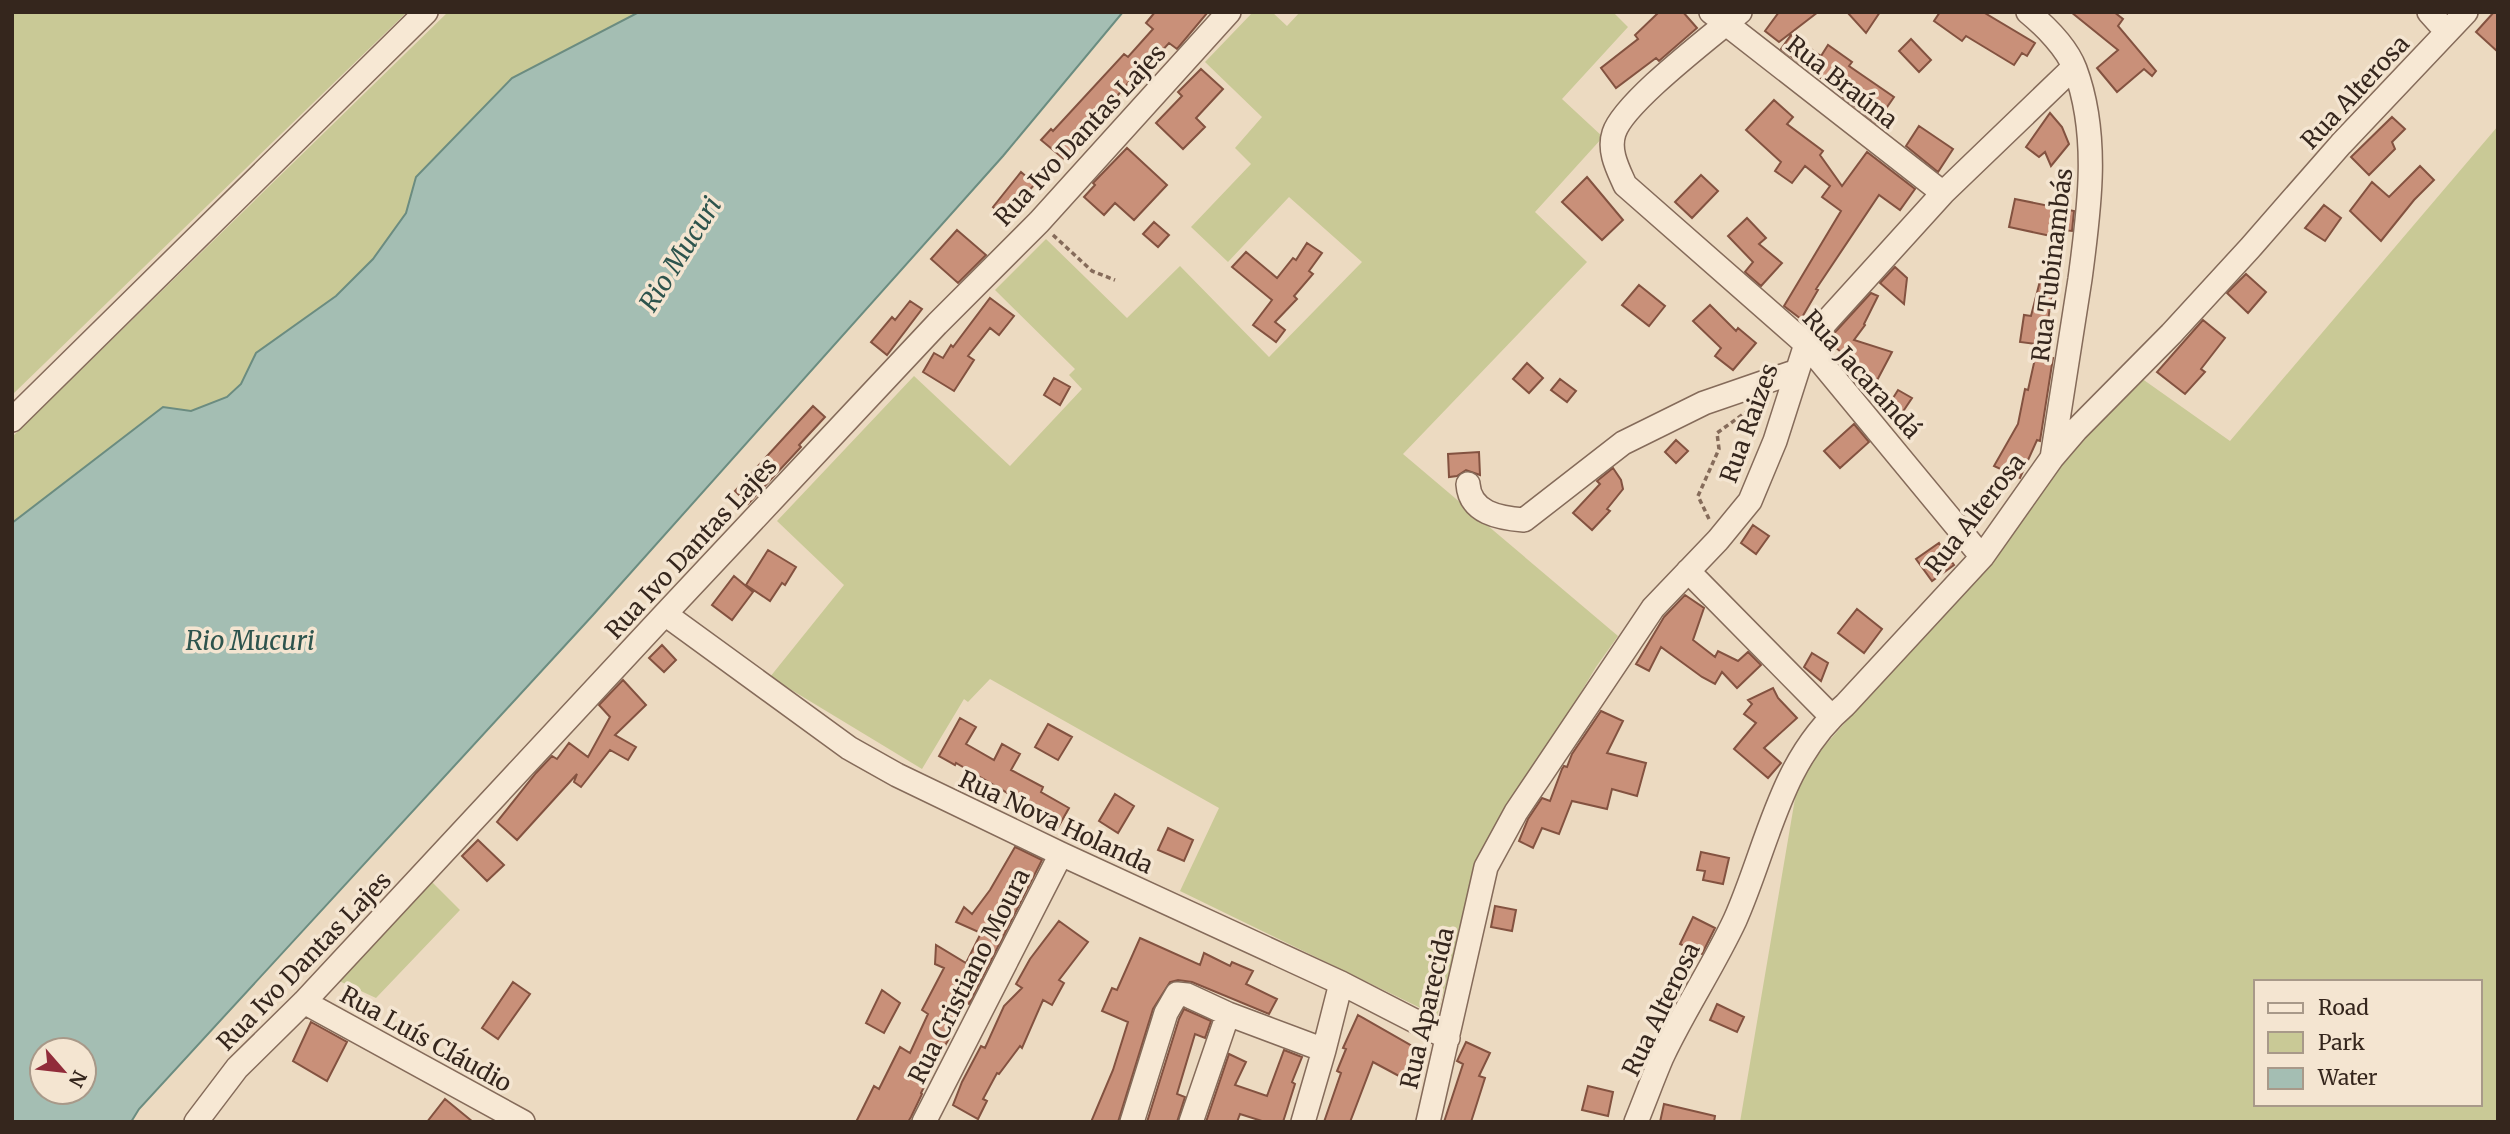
<svg xmlns="http://www.w3.org/2000/svg" width="2510" height="1134" viewBox="0 0 2510 1134" font-family="Merriweather,serif">
<style>
.green{fill:#c9c996;fill-rule:evenodd}
.water{fill:#a4beb3;stroke:#6b8c80;stroke-width:2;fill-rule:evenodd}
.building{fill:#c99079;stroke:#835240;stroke-width:2}
.lines{fill:none;stroke-linecap:round;stroke-linejoin:round}
.minor-casing{stroke:#856b5a;stroke-width:26}
.path{stroke:#856b5a;stroke-width:3.5;stroke-dasharray:5 3.5;stroke-linecap:butt}
.minor{stroke:#f7e8d4;stroke-width:23}
.labels{text-anchor:middle;dominant-baseline:central;stroke-width:7;stroke-linejoin:round;paint-order:stroke}
.street-label{font-size:24px;fill:#35261d;stroke:#f4e5d1}
.water-label{font-size:26px;font-style:italic;fill:#2d544d;stroke:#f4e5d1}
</style>
<rect width="100%" height="100%" fill="#ecdac1"/>
<path class="green" d="M12 12H407L12 395Z
M448 12H639L512 78 416 177 406 213 373 259 336 296 256 353 241 384 227 397 191 411 163 408 12 523V437Z
M1253 12H1272L1287 26 1300 12H1613L1628 27 1562 99 1603 137 1535 212 1587 262 1403 454 1618 636 1596 667 1481 860 1437 1016 1180 891 1219 808 990 679 968 702 964 699 922 769 770 677 844 585 777 521 914 376 1010 466 1082 389 1069 375 1075 369 995 290 1046 239 1127 318 1180 266 1269 357 1362 262 1289 197 1228 262 1191 227 1251 164 1235 148 1262 117 1205 62Z
M2498 126V1122H1740L1799 775 2017 527 2044 485 2075 447 2141 378 2230 441ZM2256 982H2480V1104H2256Z
M430 880 460 910 376 998 337 980Z"/>
<path class="water" d="M639 12H1123L1003 156 593 615 139 1109 131 1122H12V523L163 407 191 411 227 397 241 384 256 353 336 296 373 259 406 213 416 177 512 78ZM42 1050H84V1092H42Z"/>
<path class="building" d="M1155 12H1208L1177 49 1169 43 1148 66 1145 63 1064 159 1041 140 1051 129 1053 131 1124 54 1128 57 1153 29 1146 23Z
M1659 12H1683L1697 28 1659 61 1656 58 1616 88 1601 68 1638 39 1635 35Z
M1779 12H1818L1779 42 1765 31Z
M1847 12H1880L1866 33Z
M1940 12H1983L2035 43 2027 56 2022 53 2014 65 1966 36 1962 41 1934 21Z
M2071 12H2114L2123 19 2118 26 2156 71 2152 76 2144 69 2117 92 2097 68 2118 50Z
M2494 12H2498V52L2476 32Z
M1791 35 1821 56 1828 45 1852 62 1849 66 1894 97 1876 123 1843 97 1844 95 1781 49Z
M1911 39 1931 60 1919 72 1899 51Z
M1201 69 1223 89 1196 118 1205 127 1183 149 1156 123 1182 96 1178 92Z
M1774 100 1793 117 1787 124 1823 151 1820 155 1842 186 1867 152 1915 189 1900 210 1879 195 1816 289 1818 290 1801 319 1784 306 1841 211 1822 197 1830 186 1805 166 1792 183 1775 171 1781 162 1746 130Z
M2050 113 2062 127 2069 144 2051 166 2045 152 2039 157 2026 147Z
M2392 117 2405 129 2392 142 2395 149 2369 175 2351 157Z
M1919 126 1953 149 1938 172 1906 146Z
M1127 148 1167 185 1134 220 1115 203 1104 215 1084 197 1095 185 1093 183Z
M2420 166 2434 180 2414 200 2381 241 2350 211 2372 182 2389 197Z
M1021 172 1035 184 1005 217 993 207Z
M1701 175 1718 191 1692 218 1675 202Z
M1587 177 1623 220 1602 240 1562 202Z
M2015 199 2074 211 2072 231 2053 229 2051 236 2009 227Z
M2324 205 2341 218 2325 241 2305 228Z
M1747 218 1766 238 1759 244 1782 263 1761 286 1745 272 1753 262 1728 236Z
M1154 222 1169 235 1158 247 1143 234Z
M957 230 986 255 958 283 931 259Z
M1307 243 1322 253 1309 271 1313 274 1294 296 1297 299 1275 322 1285 330 1276 342 1253 325 1272 300 1232 267 1246 252 1277 278 1293 258 1296 260Z
M1895 267 1907 278 1904 304 1880 283Z
M2246 274 2266 292 2248 313 2227 293Z
M2041 277 2056 281 2050 306 2045 345 2020 342 2024 315 2031 316Z
M1639 285 1665 306 1649 326 1622 305Z
M1871 293 1878 296 1864 324 1865 325 1854 340 1892 352 1873 388 1856 382 1863 369 1827 341Z
M990 298 1014 316 999 335 990 328 968 356 974 360 954 391 923 372 934 353 943 358 951 345 953 347Z
M910 301 922 309 887 355 871 342 892 317 895 320Z
M1710 305 1736 331 1738 328 1756 343 1733 370 1715 356 1721 348 1693 321Z
M2203 320 2225 338 2201 369 2205 372 2185 394 2157 372Z
M2036 354 2053 358 2040 441 2037 440 2020 478 1994 466 2018 424 2025 389 2028 390Z
M1527 363 1543 378 1529 393 1513 379Z
M1054 378 1070 387 1060 405 1044 395Z
M1560 379 1576 391 1567 402 1551 390Z
M1898 390 1912 398 1902 413 1888 406Z
M813 406 825 417 799 445 801 447 748 504 735 491Z
M1854 424 1869 442 1840 468 1824 451Z
M1676 440 1688 451 1676 463 1665 452Z
M1479 452 1480 475 1466 470 1457 476 1449 477 1448 454Z
M1613 468 1621 480 1623 489 1607 509 1610 511 1592 530 1573 513 1600 484 1597 481Z
M1753 525 1769 536 1756 554 1741 543Z
M1939 543 1954 565 1932 581 1916 559Z
M768 550 796 567 785 585 782 583 770 601 746 585Z
M734 576 753 592 732 620 712 605Z
M1685 595 1704 608 1693 640 1715 657 1718 651 1738 661 1748 652 1761 665 1737 688 1722 672 1715 684 1702 677 1661 647 1649 671 1636 664 1664 617Z
M1857 609 1882 629 1864 653 1838 633Z
M662 645 676 660 664 672 649 658Z
M1812 653 1828 663 1821 681 1804 667Z
M623 680 646 705 615 735 636 747 628 760 610 750 581 787 574 782 577 774 517 840 497 822 536 773 552 756 557 759 569 743 588 757 610 717 599 705Z
M1773 688 1778 698 1797 718 1764 748 1781 763 1768 778 1734 749 1756 723 1744 714 1752 704 1748 700Z
M1601 711 1623 721 1607 753 1646 763 1637 796 1612 789 1607 809 1572 801 1559 834 1542 828 1533 848 1519 841 1528 819 1542 798 1550 801 1562 769 1564 766 1567 767 1572 754Z
M960 718 976 727 966 744 994 760 1002 744 1020 754 1011 770 1043 787 1041 792 1069 808 1056 831 1011 804 1014 797 956 763 955 765 939 756Z
M1048 724 1072 737 1058 760 1035 747Z
M1115 794 1134 806 1118 833 1099 821Z
M1168 828 1193 840 1184 861 1158 850Z
M478 840 504 865 487 881 462 856Z
M1015 847 1042 860 969 1004 966 1002 950 1037 924 1082 926 1083 921 1093 922 1094 911 1117 908 1122H856L874 1086 879 1089 900 1047 910 1053 928 1014 922 1010 944 968 935 964 936 945 966 963 981 933 956 922 964 907 972 914 990 890Z
M1701 852 1729 858 1723 884 1703 880 1705 871 1697 870Z
M1495 906 1516 910 1512 931 1491 927Z
M1693 917 1715 928 1702 954 1680 944Z
M1059 921 1088 942 1059 980 1064 983 1052 1005 1043 1000 1022 1048 1020 1046 999 1074 997 1073 983 1099 987 1101 978 1119 953 1105 962 1082 981 1046 985 1048 1004 1006 1022 988 1016 984 1030 959Z
M1140 938 1200 965 1204 953 1230 966 1232 962 1253 971 1246 984 1277 999 1269 1014 1192 982 1178 980 1170 982 1153 1009 1118 1122H1091L1113 1070 1128 1022 1102 1011 1112 988 1117 990Z
M513 982 530 994 498 1039 482 1028Z
M882 990 900 1003 884 1033 866 1023Z
M1717 1004 1744 1017 1737 1032 1710 1020Z
M1184 1009 1211 1021 1205 1038 1195 1034 1177 1094 1185 1097 1177 1122H1147L1179 1019Z
M1358 1015 1426 1054 1412 1083 1373 1062 1350 1122H1324L1341 1073 1337 1071 1346 1049 1343 1048Z
M311 1022 347 1042 327 1081 293 1061Z
M1466 1042 1490 1053 1479 1076 1485 1078 1471 1122H1444L1463 1064 1457 1061Z
M1284 1050 1302 1057 1292 1082 1295 1084 1283 1122H1265L1240 1114 1237 1122H1206L1229 1054 1246 1062 1235 1085 1267 1096Z
M1588 1086 1613 1092 1608 1116 1582 1110Z
M445 1099 473 1122H427Z
M1664 1104 1715 1116 1714 1122H1660Z"/>
<g class="lines">
<defs>
<path id="minor" d="M1711 12 1943 193
M1740 12C1712 36 1624 102 1614 133 1608 151 1618 169 1625 185L1806 344 1982 557
M2028 12C2045 26 2067 48 2075 69 2100 136 2089 211 2080 279 2071 339 2061 398 2052 458
M2429 12 2447 32
M12 420 426 12
M1468 484C1470 513 1499 518 1524 520L1623 443 1704 403 1797 371
M1688 571 1831 716
M665 614 849 748 897 775 1061 854 1341 983 1448 1038
M304 1002 523 1122
M196 1122 237 1068 304 1002 665 614 937 324 1039 222 1229 12
M924 1122 1061 854
M1132 1122 1166 1013 1177 994 1187 995 1228 1014 1324 1050
M1191 1122 1228 1014
M1303 1122 1324 1050 1341 983
M1428 1122 1486 867 1516 812 1653 608 1718 540 1750 501 1775 441 1806 344 1943 193 2074 67
M1636 1122C1645 1100 1653 1078 1662 1057 1684 1010 1713 967 1735 920 1768 846 1780 760 1845 705L1982 557 2052 458 2076 430 2171 334 2250 248 2341 144 2466 12"/>
</defs>
<use href="#minor" class="minor-casing"/>
<path class="path" d="M1053 235 1092 271 1115 280
M1709 519 1698 496 1719 449 1717 433 1746 412"/>
<use href="#minor" class="minor"/>
</g>
<g class="labels">
<g class="street-label">
<text transform="translate(1842 82) rotate(38)">Rua Braúna</text>
<text transform="translate(2355 92) rotate(-47)">Rua Alterosa</text>
<text transform="translate(1080 135) rotate(-47)">Rua Ivo Dantas Lajes</text>
<text transform="translate(2052 265) rotate(-83)">Rua Tubinambás</text>
<text transform="translate(1862 374) rotate(48)">Rua Jacarandá</text>
<text transform="translate(1749 423) rotate(-70)">Rua Raizes</text>
<text transform="translate(1975 514) rotate(-52)">Rua Alterosa</text>
<text transform="translate(691 548) rotate(-47)">Rua Ivo Dantas Lajes</text>
<text transform="translate(1056 822) rotate(25)">Rua Nova Holanda</text>
<text transform="translate(304 961) rotate(-46)">Rua Ivo Dantas Lajes</text>
<text transform="translate(969 976) rotate(-63)">Rua Cristiano Moura</text>
<text transform="translate(1427 1008) rotate(-77)">Rua Aparecida</text>
<text transform="translate(1661 1009) rotate(-64)">Rua Alterosa</text>
<text transform="translate(426 1039) rotate(29)">Rua Luís Cláudio</text>
</g>
<g class="water-label">
<text transform="translate(680 254) rotate(-58)">Rio Mucuri</text>
<text x="250" y="640">Rio Mucuri</text>
</g>
</g>
<rect width="2510" height="1134" fill="none" stroke="#35261d" stroke-width="28"/>
<rect x="2254" y="980" width="228" height="126" fill="#f4e5d1" stroke="#a89989" stroke-width="2"/>
<rect x="2268" y="1003" width="35" height="10" fill="#f7e8d4" stroke="#a89989" stroke-width="2"/>
<text x="2318" y="1015" font-size="21" fill="#35261d">Road</text>
<rect x="2268" y="1032" width="35" height="21" fill="#c9c996" stroke="#a89989" stroke-width="2"/>
<text x="2318" y="1050" font-size="21" fill="#35261d">Park</text>
<rect x="2268" y="1068" width="35" height="21" fill="#a4beb3" stroke="#a89989" stroke-width="2"/>
<text x="2318" y="1085" font-size="21" fill="#35261d">Water</text>
<g transform="translate(63 1071) rotate(118)"><circle r="33" fill="#f4e5d1" stroke="#a89989" stroke-width="2"/>
<path d="M0-5L12 26L0 18L-12 26Z" fill="#912c3a"/>
<text y="-10" font-size="19" font-weight="bold" text-anchor="middle" fill="#35261d">N</text>
</g>
</svg>
